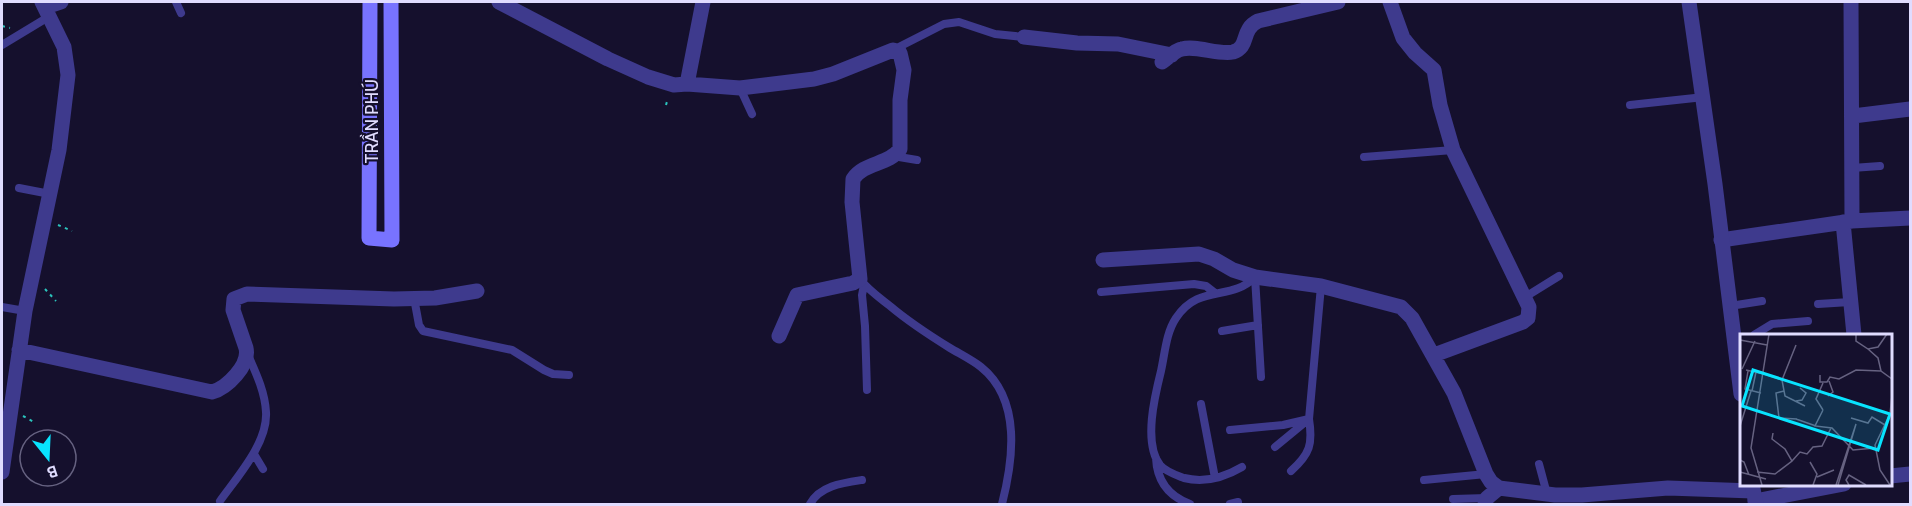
<svg xmlns="http://www.w3.org/2000/svg" width="1912" height="506" viewBox="0 0 1912 506" font-family="Cabin,sans-serif">
<style>
.lines{fill:none;stroke-linecap:round;stroke-linejoin:round}
.path{stroke:#2bc3bc;stroke-width:2;stroke-dasharray:3 4.5;stroke-linecap:butt}
.service{stroke:#3e3a8d;stroke-width:8}
.minor{stroke:#3e3a8d;stroke-width:15}
.tertiary{stroke:#3e3a8d;stroke-width:15}
.secondary{stroke:#7873ff;stroke-width:15}
.labels{text-anchor:middle;dominant-baseline:central;stroke-width:4.5;stroke-linejoin:round;paint-order:stroke}
.street-label{font-size:18px;fill:#e0dcff;stroke:#15102d}
.inset-road{fill:none;stroke:#666281;stroke-width:1.5}
.view{fill:#08e4ff;fill-opacity:0.15;stroke:#08e4ff;stroke-width:3}
.inset-edge{fill:none;stroke:#e0dcff;stroke-width:3}
</style>
<rect width="100%" height="100%" fill="#15102d"/>
<g class="lines">
<path class="path" d="M2 26 10 28
M666 105 668 98
M58 225 72 231
M45 289 56 301
M23 416 34 422"/>
<path class="service" d="M176 2 181 13
M2 45 50 16
M893 50 944 24 959 22 995 34 1024 37
M740 88 752 114
M1630 105 1704 97
M893 156 917 160
M1364 157 1453 150
M1852 168 1880 166
M19 188 50 194
M1255 277 1261 377
M860 279C867 289 880 298 890 306 909 322 929 335 950 348 960 354 972 360 981 367 1022 400 1013 461 1002 504
M864 285 862 295 865 326 867 390
M1101 292 1194 284 1206 286 1215 293
M1525 297 1559 276
M414 298 419 325 423 331 512 350 544 370 553 374 569 375
M1818 304 1850 302
M1730 306 1762 301
M2 307 25 311
M1222 331 1258 325
M1754 335 1772 324 1808 321
M1201 404 1215 478
M1230 430 1283 425 1309 419C1313 444 1310 454 1291 471
M1275 447 1309 419 1321 286
M254 454 263 469
M1156 458C1157 481 1168 496 1190 504
M1539 464 1547 494
M1242 467C1225 477 1204 483 1184 478 1176 475 1166 472 1160 465 1143 443 1155 395 1161 371 1165 353 1166 333 1176 318 1199 283 1231 302 1255 277
M1424 480 1486 474
M1453 499 1487 498
M220 501C237 477 268 443 266 412 265 392 256 373 248 355
M810 504C820 486 842 483 862 480
M1230 504 1238 502"/>
<path class="minor" d="M499 2 608 59 648 77 674 85 687 84 740 88 814 79 833 74 893 50 900 53 904 70 900 100V149C889 165 864 162 853 179L852 202 860 279 853 283 797 295 779 336
M1390 2 1403 38 1415 53 1434 70 1440 105 1453 150 1529 307 1528 318 1523 322 1434 355
M1851 2 1852 221
M46 7 61 2
M1024 37 1077 43 1118 44 1172 55
M1162 62C1168 58 1175 50 1182 49 1196 45 1218 55 1233 52 1250 47 1240 30 1258 21L1338 2
M687 84 703 2
M1853 116 1910 109
M1843 222 1854 335
M1721 240 1852 221 1910 218
M1103 260 1199 254 1214 259 1233 270 1255 277 1321 286 1401 307 1412 318 1454 393 1486 474 1491 482 1499 488 1555 495H1582L1668 488 1753 491
M19 350 212 392C227 388 250 365 246 348L233 310 234 299 247 294 394 299 435 298 477 291
M2 472 25 311 59 150 68 75 64 47 42 2
M1890 476 1910 474
M1755 501 1844 484
M1485 504 1487 498 1499 488"/>
<path class="tertiary" d="M1689 2 1715 184 1741 394
M1752 484 1756 504"/>
<path class="secondary" d="M370 2 369 238 392 240 391 2"/>
</g>
<g class="labels">
<g class="street-label">
<text transform="translate(372 121) rotate(-90)">TRẦN PHÚ</text>
</g>
</g>
<g transform="translate(1740 334)">
<rect width="152" height="152" fill="#15102d"/>
<path class="inset-road" d="M116 0V7L128 15 138 13 147 0M0 6 27 11M128 15 138 24 141 37 152 45M2 35 15 7M6 36 24 40M8 37 5 55 21 59M24 40 42 46 45 62 65 72M80 41V48H87L90 43 99 45 116 36 141 37M42 46 56 11M12 57 16 38M44 57 36 59 39 84 57 85M88 62 93 58 89 47M56 67 62 66 66 59 60 54M83 76 75 92 92 94 113 116 135 114M83 76 76 65 83 49M111 84 128 89 132 83 145 91M56 85 76 92M0 92 11 57M0 126 4 128 9 141M52 127 60 118 67 120 73 113 82 112 91 94M70 128 77 140 73 151M0 138 26 145M17 138 35 140 52 127 45 115 32 105 33 99M77 143 94 136M22 151 11 114 29 0M96 151 116 90 98 151M109 151 106 146 109 141 126 151M150 151 140 136 135 111 150 80 152 61"/>
<path class="view" d="M13 36 150 80 138 116 2 72Z"/>
<rect width="152" height="152" class="inset-edge"/>
</g>
<rect width="1912" height="506" fill="none" stroke="#e0dcff" stroke-width="6"/>
<g transform="translate(48 458) rotate(162)"><circle r="28" fill="#15102d" stroke="#666281" stroke-width="1.5"/>
<path d="M0-4.5L10 22L0 15L-10 22Z" fill="#08e4ff"/>
<text y="-9" font-size="16" font-weight="bold" text-anchor="middle" fill="#e0dcff">B</text>
</g>
</svg>
